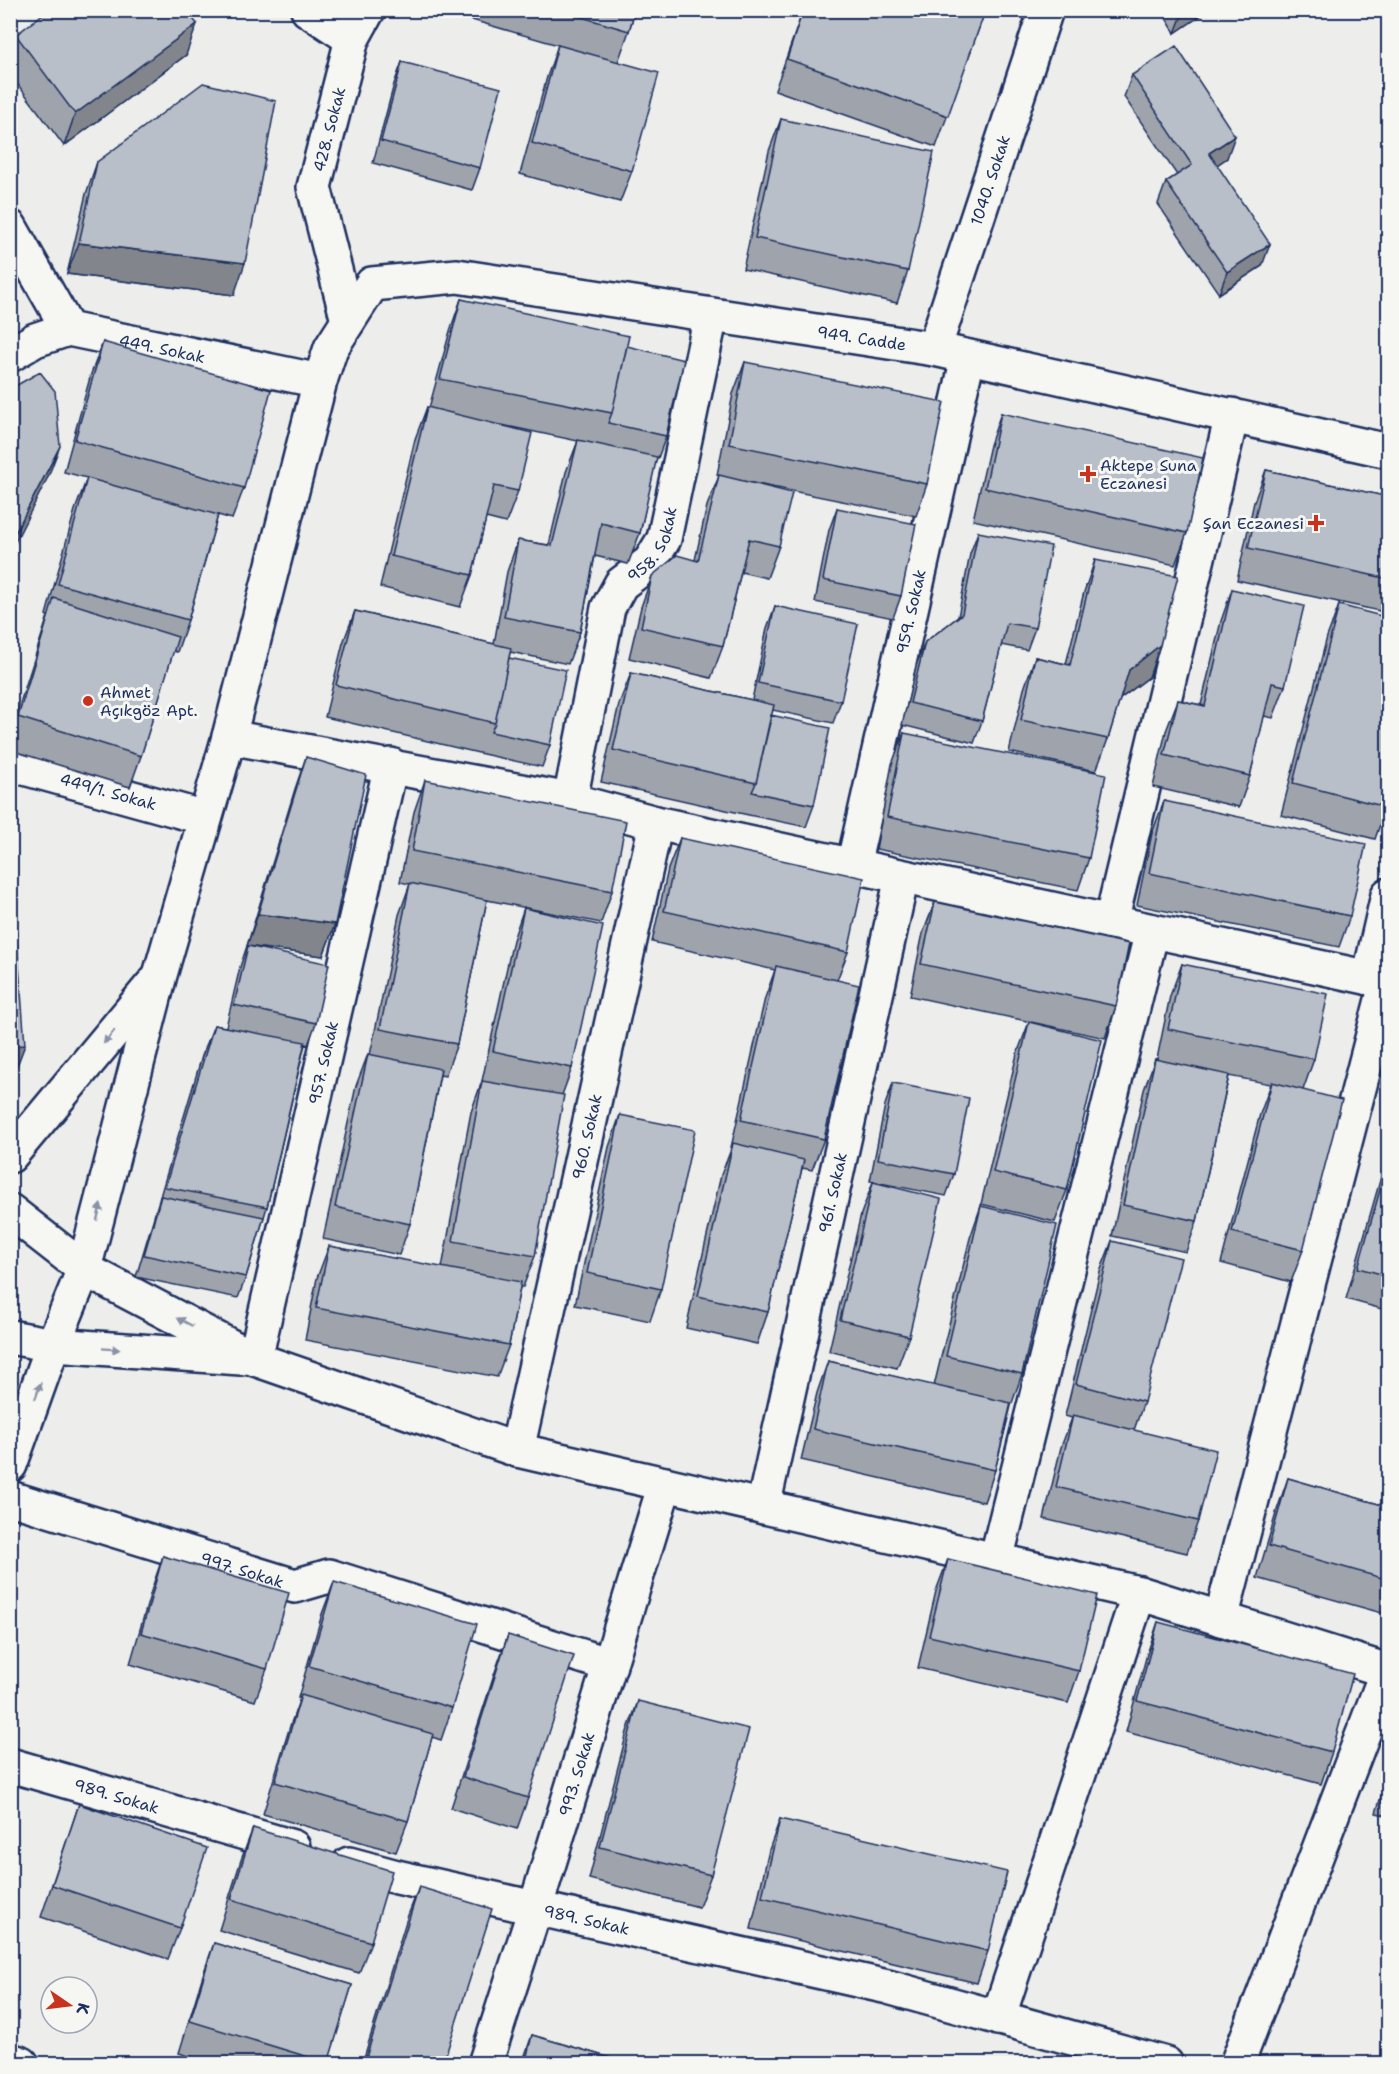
<svg xmlns="http://www.w3.org/2000/svg" width="1399" height="2074" viewBox="0 0 1399 2074" font-family="'Shantell Sans',sans-serif">
<style>
.lines{fill:none;stroke-linecap:round;stroke-linejoin:round}
.street-casing{stroke:#1b2f5e;stroke-width:38}
.secondary-casing{stroke:#1b2f5e;stroke-width:38}
.street{stroke:#f6f6f2;stroke-width:33}
.secondary{stroke:#f6f6f2;stroke-width:33}
.wall{fill:#9fa4ac;stroke:#1b2f5e;stroke-width:1.5}
.shaded-wall{fill:#82868c;stroke:#1b2f5e;stroke-width:1.5}
.building{fill:#b9bfc8;stroke:#1b2f5e;stroke-width:1.5}
.oneway{fill:#8892a8}
.poi-dot{fill:#c8321e;stroke:#f6f6f2;stroke-width:2}
.labels{text-anchor:middle;dominant-baseline:central;stroke-width:6;stroke-linejoin:round;paint-order:stroke}
.street-label{font-size:16px;fill:#1b2f5e;stroke:#f6f6f2}
.poi-label{font-size:16px;fill:#1b2f5e;stroke:#f6f6f2;text-anchor:start}
</style>
<rect width="100%" height="100%" fill="#edeeec"/>
<filter id="ink" filterUnits="userSpaceOnUse"><feTurbulence type="fractalNoise" baseFrequency=".0167" numOctaves="2"/><feDisplacementMap in="SourceGraphic" scale="12" xChannelSelector="R" yChannelSelector="G"/><feConvolveMatrix kernelMatrix="1 2 1 2 8 2 1 2 1" color-interpolation-filters="sRGB"/></filter>
<g filter="url(#ink)">
<g class="lines">
<defs>
<g id="street">
<path d="M308 10 352 39"/>
<path d="M10 227 68 329"/>
<path id="s1" d="M348 321 314 187 352 39 368 10"/>
<path id="s2" d="M934 349 1046 10"/>
<path id="s3" d="M10 355 35 340 68 329 320 381"/>
<path d="M229 737 570 800 656 823 1388 982"/>
<path id="s4" d="M10 764 205 818"/>
<path id="s5" d="M570 800 608 608 621 584 650 562 664 539 711 315"/>
<path id="s6" d="M853 866 968 357"/>
<path d="M1111 922 1232 415"/>
<path d="M1369 978 1388 895"/>
<path id="s7" d="M255 1359 391 765"/>
<path id="s8" d="M517 1450 656 823"/>
<path id="s9" d="M10 1498 295 1586 329 1576 610 1665"/>
<path id="s10" d="M763 1507 902 877"/>
<path d="M996 1560 1152 931"/>
<path d="M1221 1619 1388 977"/>
<path id="s11" d="M10 1765 293 1847"/>
<path id="s12" d="M349 1864 397 1877 888 1987 1166 2064"/>
<path d="M998 2018 1139 1593"/>
<path d="M10 2060 22 2064"/>
<path id="s13" d="M485 2064 535 1909 665 1484"/>
<path d="M1237 2064 1387 1671"/>
</g>
<g id="secondary">
<path d="M10 1156 153 984"/>
<path d="M10 1211 84 1269 255 1359 517 1450 1139 1593 1388 1671"/>
<path d="M10 1337 53 1345 241 1358"/>
<path id="s14" d="M10 1465 53 1345 84 1269 160 975 229 737 320 381 331 348 372 284 457 276 934 349 1388 451"/>
</g>
</defs>
<use href="#street" class="street-casing"/>
<use href="#secondary" class="secondary-casing"/>
<use href="#street" class="street"/>
<use href="#secondary" class="secondary"/>
</g>
<path class="wall" d="M467 10H635L629 31 618 62 632 171 620 202 520 174 547 77 558 45 465 18Z
M803 10H965L983 17 936 147 775 90Z
M973 10H990L988 15Z
M1161 10H1209L1175 33Z
M16 35 186 55 64 146 10 74V50Z
M402 62 480 168 472 190 373 163 394 84Z
M1132 75 1227 158 1217 165 1262 266 1219 294 1158 204 1166 182 1177 175 1124 97Z
M781 119 908 271 897 303 743 269 769 151Z
M97 162 234 295 67 274 86 194Z
M461 299 627 346 666 436 658 458H656L640 533 628 564 595 556 580 632 568 664 510 652 509 658 550 745 542 767 483 754 325 717 343 643 355 611 494 644 507 572 518 540 549 545 566 472 578 441 502 425 518 491 506 523 486 518 472 575 460 607 380 587 415 439 427 407 429 408 450 331Z
M103 342 244 488 232 519 218 515 188 620 177 652 173 651 141 756 130 787 10 750V734L48 616 46 615 75 510 87 478 64 472 91 374Z
M745 362 927 484 916 516 738 480 779 546 767 578 741 572 723 646 711 678 629 658 641 607 652 576 695 560 707 506 719 476 717 475 733 394Z
M1001 413 1187 533 1175 565 973 520 990 445Z
M1266 470 1389 497V613L1237 580 1254 502Z
M837 508 901 596 893 618 815 602 829 530Z
M978 532 1035 628 1027 650 1001 645 982 721 974 743 902 725 917 663 925 642 958 617 970 554Z
M1095 560 1160 645 1149 677 1120 699 1108 739 1096 771 1009 752 1024 689 1035 657 1066 664 1084 592Z
M1232 589 1285 686 1273 718 1264 716 1250 776 1239 807 1153 787 1166 731 1178 700 1201 705 1221 621Z
M1339 605 1386 807 1375 839 1281 815 1327 637Z
M775 606 841 701 833 723 773 710 771 715 814 805 806 827 744 814 601 782 619 704 631 673 752 700 767 628Z
M904 733 1089 858 1078 890 876 849 892 764Z
M306 757 335 924 323 956 253 947 316 1023 308 1045 305 1044 267 1207 246 1277 238 1298 136 1277 202 1056 214 1025 226 1027 240 967 247 946 295 789Z
M425 780 612 891 601 923 487 900 457 1044 445 1076 440 1075 410 1224 399 1255 323 1239 356 1086 368 1054 370 1055 399 915 410 884 400 882 414 812Z
M1164 801 1350 916 1339 947 1137 905 1152 833Z
M680 838 848 952 837 980 824 1139 812 1170 802 1168 768 1312 757 1344 686 1328 721 1175 730 1152 765 998 775 970 652 942 668 869Z
M935 902 1116 1006 1105 1038 910 996 923 933Z
M524 908 572 1068 562 1095 535 1256 523 1287H520L509 1345 497 1377 305 1340 317 1278 329 1246 442 1268 471 1112 482 1081 513 940Z
M1182 964 1314 1059 1303 1090V1250L1291 1282 1221 1263 1260 1114 1271 1084 1229 1076 1197 1221 1186 1252 1112 1236 1144 1090 1155 1059H1157L1170 996Z
M1029 1022 1067 1190 1055 1222 981 1204 1017 1054Z
M893 1083 954 1174 946 1196 870 1181 885 1105Z
M620 1115 661 1289 650 1321 575 1305 609 1147Z
M1389 1149V1311L1346 1299Z
M873 1182 909 1336 897 1368 829 1351 861 1214Z
M981 1206 1022 1374 1011 1406 995 1470 984 1502 801 1460 817 1393 828 1361 934 1386 970 1238Z
M1112 1241 1144 1402 1134 1430 1198 1521 1187 1553 1044 1519 1061 1447 1072 1418 1065 1416 1100 1272Z
M1288 1478 1389 1507V1615L1257 1578 1277 1510Z
M163 1556 267 1669 255 1701 130 1664 152 1588Z
M948 1559 1079 1671 1068 1703 918 1668 936 1591Z
M334 1582 452 1708 441 1740 432 1737 408 1821 396 1852 263 1814 290 1726 300 1698H298L322 1614Z
M1158 1622 1332 1752 1321 1784 1126 1732 1147 1654Z
M508 1635 528 1798 517 1829 451 1808 497 1666Z
M638 1701 711 1875 699 1907 589 1879 627 1732Z
M1389 1770V1816L1376 1813Z
M79 1804 180 1928 168 1959 41 1917Z
M780 1819 988 1951 977 1983 751 1929 769 1850Z
M253 1828 371 1942 359 1973 219 1930 241 1860Z
M419 1887 443 2064H362L407 1918Z
M214 1943 352 1985 327 2064H214L179 2053 203 1975Z
M532 2035 631 2064H522Z"/>
<path class="shaded-wall" d="M10 10H21L10 22Z
M1184 10H1209L1175 33Z
M197 24 186 55 64 146 75 114Z
M1235 136 1227 158 1202 175 1209 153Z
M79 243 245 263 234 295 67 274Z
M1270 244 1262 266 1219 294 1227 272Z
M60 446 48 477 10 552V543Z
M1160 645 1149 677 1117 701 1129 670Z
M258 914 335 924 323 956 247 946Z
M25 1045 10 1084V1046Z"/>
<path class="building" d="M48 10H187L197 24 75 114 16 35Z
M558 10H635L629 31Z
M803 10H965L983 17 948 116 787 59Z
M558 45 659 73 632 171 532 143Z
M1176 46 1235 136 1209 153 1270 244 1227 272 1166 182 1192 165 1132 75Z
M402 62 501 88 480 168 381 141Z
M203 83 276 101 245 263 79 243 97 162Z
M781 119 934 152 908 271 755 238Z
M461 299 629 336 612 413 440 379Z
M103 342 271 390 244 488 75 440Z
M627 346 684 360 666 436 608 423 612 413Z
M745 362 944 402 927 484 729 444Z
M40 372 55 391 60 446 10 543V389Z
M427 407 532 433 518 491 494 486 472 575 391 556Z
M1001 413 1203 458 1187 533 985 488Z
M578 440 657 457 640 533 601 523 580 632 504 617 518 540 552 546Z
M1266 470 1389 497V579L1248 548Z
M719 475 792 493 779 546 749 539 723 646 641 627 652 576 677 555 698 561Z
M87 478 218 515 188 620 58 584Z
M837 508 916 524 901 596 823 580Z
M978 532 1051 546 1035 628 1007 623 982 721 910 703 925 642 962 614Z
M1095 560 1178 576 1160 645 1129 670 1108 739 1021 720 1035 657 1070 665Z
M1232 589 1304 606 1285 686 1272 683 1250 776 1164 755 1178 700 1205 706Z
M54 598 178 637 141 756 18 717Z
M1339 605 1389 618V799L1386 807 1293 783Z
M775 606 858 624 841 701 758 683Z
M355 611 511 648 495 723 336 685Z
M509 658 566 670 550 745 491 732 495 723Z
M631 673 774 705 756 783 613 750Z
M771 715 830 728 814 805 752 792 756 783Z
M904 733 1106 774 1089 858 887 817Z
M306 757 366 775 335 924 258 914Z
M425 780 626 821 612 891 412 851Z
M1164 801 1366 844 1350 916 1149 873Z
M680 838 864 878 848 952 664 911Z
M410 883 487 900 457 1044 380 1029Z
M935 902 1129 944 1116 1006 921 964Z
M524 908 603 926 572 1068 493 1051Z
M10 912H15L25 1045 10 1046Z
M248 946 329 964 316 1023 234 1005Z
M1182 964 1328 994 1314 1059 1168 1029Z
M776 966 859 985 824 1139 741 1120Z
M1029 1022 1102 1040 1067 1190 993 1172Z
M214 1025 305 1042 267 1207 165 1187Z
M368 1054 441 1069 410 1224 335 1207Z
M1155 1059 1229 1075 1197 1221 1123 1205Z
M482 1081 564 1095 535 1256 453 1241Z
M1272 1082 1342 1100 1303 1250 1232 1232Z
M893 1083 969 1098 954 1174 878 1159Z
M620 1115 695 1130 661 1289 587 1273Z
M733 1143 804 1160 768 1312 698 1296Z
M1389 1158V1276L1358 1268Z
M873 1182 941 1199 909 1336 840 1320Z
M161 1196 264 1217 246 1277 144 1255Z
M981 1206 1057 1225 1022 1374 946 1356Z
M1112 1241 1181 1258 1144 1402 1076 1384Z
M329 1246 521 1282 509 1345 316 1308Z
M828 1361 1011 1403 995 1470 813 1429Z
M1073 1415 1216 1450 1198 1521 1056 1487Z
M1288 1478 1389 1507V1580L1269 1546Z
M163 1556 289 1593 267 1669 141 1633Z
M948 1559 1097 1595 1079 1671 929 1636Z
M334 1582 477 1624 452 1708 309 1666Z
M1158 1622 1353 1674 1332 1752 1137 1701Z
M508 1635 574 1656 528 1798 463 1777Z
M301 1695 433 1734 408 1821 275 1782Z
M638 1701 749 1729 711 1875 600 1847Z
M79 1804 207 1848 180 1928 52 1885Z
M780 1819 1007 1872 988 1951 762 1897Z
M253 1828 392 1871 371 1942 231 1899Z
M419 1887 492 1909 443 2064H364Z
M214 1943 352 1985 328 2063 190 2021Z
M532 2035 631 2064H525Z"/>
<defs><path id="oneway-solid" d="M-6-.8H1V-3.2L6.5 0L1 3.2V.8H-6Z" transform="scale(1.5)"/></defs>
<g class="oneway">
<use href="#oneway-solid" transform="translate(109 1037) rotate(129)"/>
<use href="#oneway-solid" transform="translate(99 1212) rotate(-76)"/>
<use href="#oneway-solid" transform="translate(185 1322) rotate(-152)"/>
<use href="#oneway-solid" transform="translate(111 1349) rotate(4)"/>
<use href="#oneway-solid" transform="translate(38 1391) rotate(-71)"/>
</g>
</g>
<g class="poi-dot">
<path d="M1085 465h6v6h6v6h-6v6h-6v-6h-6v-6h6z"/>
<path d="M1313 514h6v6h6v6h-6v6h-6v-6h-6v-6h6z"/>
<circle cx="88" cy="701" r="6"/>
</g>
<g class="labels">
<g class="street-label">
<text stroke="none"><textPath href="#s1" startOffset="198">428. Sokak</textPath></text>
<text stroke="none"><textPath href="#s2" startOffset="178">1040. Sokak</textPath></text>
<text stroke="none"><textPath href="#s14" startOffset="1734">949. Cadde</textPath></text>
<text stroke="none"><textPath href="#s3" startOffset="160">449. Sokak</textPath></text>
<text stroke="none"><textPath href="#s5" startOffset="276">958. Sokak</textPath></text>
<text stroke="none"><textPath href="#s6" startOffset="261">959. Sokak</textPath></text>
<text stroke="none"><textPath href="#s4" startOffset="102">449/1. Sokak</textPath></text>
<text stroke="none"><textPath href="#s7" startOffset="304">957. Sokak</textPath></text>
<text stroke="none"><textPath href="#s8" startOffset="321">960. Sokak</textPath></text>
<text stroke="none"><textPath href="#s10" startOffset="322">961. Sokak</textPath></text>
<text stroke="none"><textPath href="#s9" startOffset="243">997. Sokak</textPath></text>
<text stroke="none"><textPath href="#s13" startOffset="304">993. Sokak</textPath></text>
<text stroke="none"><textPath href="#s11" startOffset="111">989. Sokak</textPath></text>
<text stroke="none"><textPath href="#s12" startOffset="244">989. Sokak</textPath></text>
</g>
<g class="poi-label">
<text x="1100" y="465">Aktepe Suna<tspan x="1100" dy="18">Eczanesi</tspan></text>
<text x="1304" y="523" text-anchor="end">Şan Eczanesi</text>
<text x="100" y="692">Ahmet<tspan x="100" dy="18">Açıkgöz Apt.</tspan></text>
</g>
</g>
<rect width="1399" height="2074" fill="none" stroke="#f6f6f2" stroke-width="36"/>
<rect x="18" y="18" width="1363" height="2038" fill="none" stroke="#1b2f5e" stroke-width="2" filter="url(#ink)"/>
<g transform="translate(69 2005) rotate(104)"><circle r="28" fill="#f6f6f2" stroke="#9ea6b7" stroke-width="1.5"/>
<path d="M0-4.5L10 22L0 15L-10 22Z" fill="#c8321e"/>
<text y="-9" font-size="16" font-weight="bold" text-anchor="middle" fill="#1b2f5e">K</text>
</g>
</svg>
